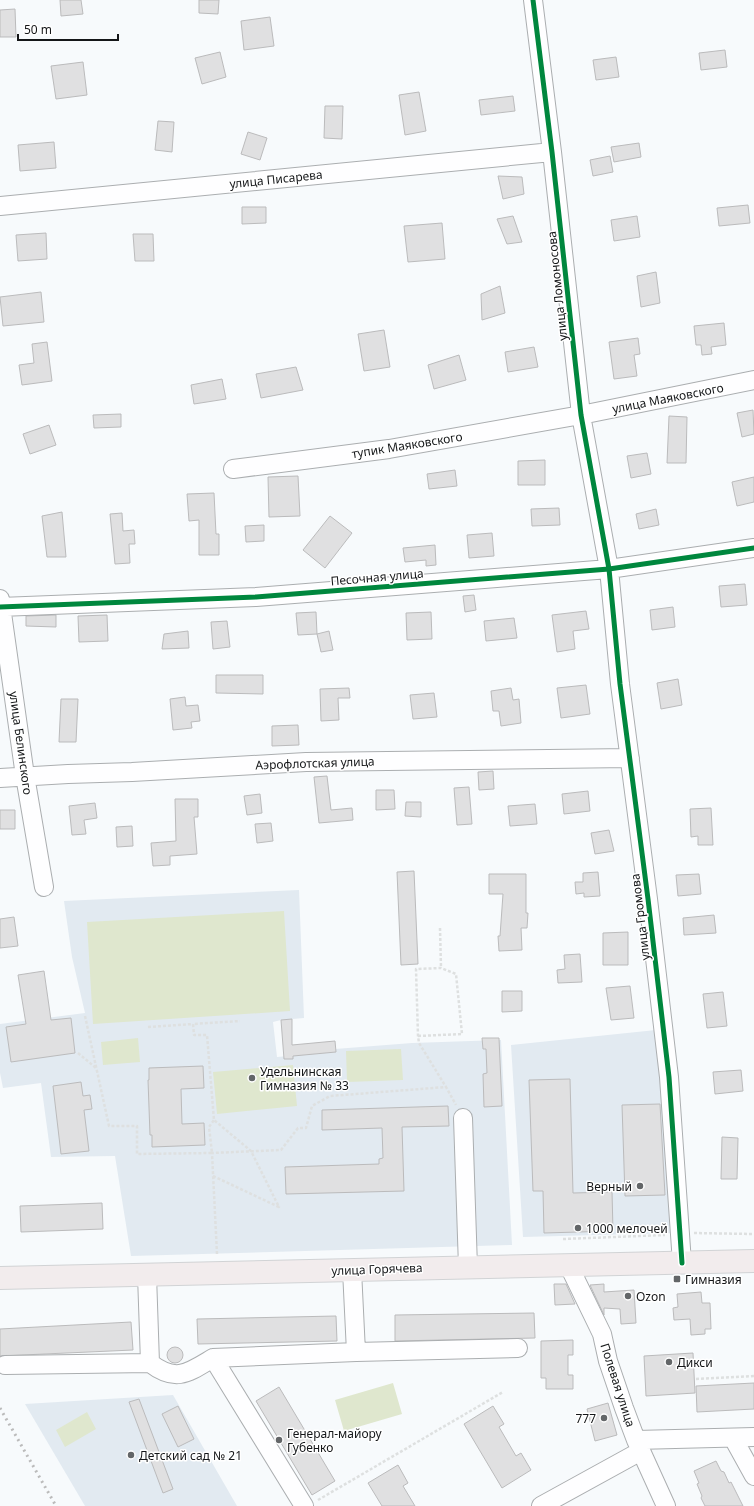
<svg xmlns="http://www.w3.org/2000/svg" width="754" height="1506" viewBox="0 0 754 1506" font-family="'Noto Sans',sans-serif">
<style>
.built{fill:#e2eaf1}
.green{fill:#dfe7ce}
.building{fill:#e0e0e1;stroke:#bbbbbc}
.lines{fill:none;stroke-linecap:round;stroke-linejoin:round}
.minor-casing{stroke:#abaeb0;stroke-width:20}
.major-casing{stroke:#d1d3d5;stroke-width:24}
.path{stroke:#dee0e0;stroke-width:2.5;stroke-dasharray:3 2;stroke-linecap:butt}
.minor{stroke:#fefeff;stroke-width:18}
.major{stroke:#f2eced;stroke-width:22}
.rail{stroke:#bbb;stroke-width:3;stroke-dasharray:2 4;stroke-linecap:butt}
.cycleway-casing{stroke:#fff;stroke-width:8}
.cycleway{stroke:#00873e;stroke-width:5}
.poi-dot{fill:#636668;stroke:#fff;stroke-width:1.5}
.labels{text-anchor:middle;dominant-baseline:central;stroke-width:3;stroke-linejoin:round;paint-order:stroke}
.street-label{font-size:12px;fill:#141618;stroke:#fff}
.poi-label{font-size:12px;fill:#141618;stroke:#fff;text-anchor:start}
</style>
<rect width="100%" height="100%" fill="#f7fafc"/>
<path class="built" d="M299 890 304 1018 281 1020 273 1022 277 1057 336 1052 335 1049 412 1043 501 1040 512 1245 131 1256 115 1156 51 1157 41 1083 3 1088 0 1073V1024L85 1013 72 957 64 901Z
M656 1030 674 1233 523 1237 511 1045Z
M173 1395 237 1506H85L25 1404Z"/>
<path class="green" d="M284 911 290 1011 93 1024 87 922Z
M138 1038 140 1062 103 1065 101 1042Z
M401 1049 403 1080 347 1082 346 1051Z
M293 1065 297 1106 217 1114 213 1072Z
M393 1383 402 1414 344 1431 335 1400Z
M87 1412 96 1429 65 1447 56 1430Z"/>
<path class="building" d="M60 0H81L83 14 61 16Z
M199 0H219L218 14 199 13Z
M15 9 16 37H0V10Z
M270 17 274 46 244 50 241 21Z
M725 50 727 67 701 70 699 53Z
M220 52 226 77 202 84 195 58Z
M616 57 619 77 596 80 593 60Z
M83 62 87 95 56 99 51 66Z
M419 92 426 131 405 135 399 95Z
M513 96 515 111 481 115 479 100Z
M325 106H343L342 139 324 138Z
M158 121 174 122 172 152 155 150Z
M248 132 267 138 260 160 241 154Z
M54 142 56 168 20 171 18 145Z
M639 143 641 157 614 162 611 147Z
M610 156 613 172 593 176 590 160Z
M498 176 522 177 524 194 503 199Z
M748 205 750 223 719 226 717 208Z
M242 207H266V223L242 224Z
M513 216 522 242 507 244 497 219Z
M637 216 640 237 614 241 611 220Z
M442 223 445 259 408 262 404 226Z
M46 233 47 259 18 261 16 235Z
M133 234H153L154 261H135Z
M656 272 660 303 641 307 637 276Z
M500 286 505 313 482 320 481 294Z
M41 292 44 322 3 326 0 297Z
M724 323 726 345 711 347 712 354 702 355 701 345H696L694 326Z
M384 330 390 367 364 371 358 334Z
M638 338 640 354 634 355 637 376 614 379 609 342Z
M47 342 52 381 22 385 19 365 34 363 32 344Z
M534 347 538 367 508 372 505 352Z
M459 355 466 380 434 389 428 365Z
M296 367 303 390 261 398 256 374Z
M222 379 226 399 194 404 191 385Z
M753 410 754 434 742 437 737 413Z
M121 414V427L94 428 93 415Z
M669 416 687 417 686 463H667Z
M49 425 56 445 30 454 23 434Z
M647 453 651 474 631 478 627 456Z
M545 460V485H518V461Z
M455 470 457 486 429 489 427 474Z
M298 476 300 516 269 517 268 477Z
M754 477V502L737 506 732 482Z
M214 493 216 534H219V555H199V520L189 521 187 494Z
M559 508 560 525 532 526 531 509Z
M656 509 659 525 639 529 636 514Z
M62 512 66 557H47L42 516Z
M122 513 123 531 134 530 135 544H129L130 563 115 564 110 514Z
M330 516 352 533 325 568 303 550Z
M264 525V541L246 542 245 526Z
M492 533 494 556 469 558 467 535Z
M435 545 436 565 426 566V560L405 562 403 548Z
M745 584 747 605 721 607 719 586Z
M474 595 476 610 465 612 463 596Z
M673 607 675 627 652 630 650 610Z
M586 611 589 629 573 631 575 649 557 652 552 615Z
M316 612 317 634 298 635 296 613Z
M431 612 432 639 407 640 406 613Z
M56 615V627L26 626V616Z
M107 615 108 641 79 642 78 616Z
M514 618 517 638 486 641 484 621Z
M227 621 230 647 213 649 211 622Z
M188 631 189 648 162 649 164 634Z
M329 631 333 650 321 652 317 634Z
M216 675H263V694L216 693Z
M678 679 682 705 661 709 657 683Z
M586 685 590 714 561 718 557 688Z
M349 688 350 698H338L339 720 321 721 320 689Z
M511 688 513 700 519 699 521 723 501 726 499 711H493L491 691Z
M434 693 437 717 413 719 410 695Z
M185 697 186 706 198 705 200 721 191 722 192 728 173 730 170 699Z
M61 699H78L76 742H59Z
M298 725 299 745 272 746V726Z
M493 771 494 789 479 790 478 772Z
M327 776 331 810 352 808 353 820 319 823 314 777Z
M469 787 472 824 457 825 454 788Z
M376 790H394L395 809 376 810Z
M588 791 590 811 564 814 562 794Z
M260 794 262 813 247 815 244 796Z
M175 799H198V817H194L197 854 170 856V865L153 866 151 843 176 841Z
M406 802H421V817L405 816Z
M95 803 97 818 84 820 86 834 72 835 69 806Z
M535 804 537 824 510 826 508 806Z
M711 808 713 845H698V836L691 837 690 809Z
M0 810H15V829H0Z
M271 823 273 841 257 843 255 824Z
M132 826 133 846 117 847 116 827Z
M609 830 614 851 595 854 591 833Z
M414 871 418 964 401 965 397 872Z
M598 872 600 896 584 897V893L576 894 575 882H583V873Z
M489 874H526V913H528L527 928H521L522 950 499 951 498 936H500L503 894H489Z
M699 874 701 894 678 896 676 875Z
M714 915 716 933 684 935 683 918Z
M14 917 18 946 0 948V919Z
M628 932V965H603V933Z
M580 954 582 982 558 983 557 970 565 969 564 955Z
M44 971 51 1020 71 1018 75 1053 11 1062 6 1027 26 1024 18 975Z
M630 986 634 1018 611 1020 606 988Z
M502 991H522V1011L502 1012Z
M723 992 727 1026 707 1028 703 994Z
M292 1019V1045L335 1041 336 1052 293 1056V1059H284L281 1020Z
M482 1038H499L502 1106 484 1107 483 1074 487 1073 486 1049H483Z
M203 1066 204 1088 181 1089 182 1124 204 1123 205 1145 152 1147V1135H150L148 1080H149V1068Z
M741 1070 743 1091 715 1094 713 1072Z
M570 1079 573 1193 612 1192 613 1231 544 1233 543 1191H533L529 1080Z
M81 1082 83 1096 90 1095 92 1109 84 1110 89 1151 61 1154 53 1086Z
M660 1104 665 1195 625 1196 622 1105Z
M448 1106 449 1126 402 1127 404 1191 286 1194 285 1167 379 1164V1159L383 1158 382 1128 322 1130V1110Z
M722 1137 738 1138 737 1179H721Z
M102 1203 103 1229 21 1232 20 1206Z
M554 1284H566L575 1304 555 1305Z
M604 1284V1292L634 1290 636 1323 621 1324 620 1309 604 1308V1315L590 1285Z
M701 1292 702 1303H710L711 1329H705V1334L691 1335 690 1319 674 1320 673 1308 678 1307 677 1294Z
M534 1313 535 1338 395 1341V1315Z
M336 1316 337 1341 198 1344 197 1319Z
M131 1322 133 1350 0 1356V1329Z
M573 1340V1355H568V1375H573V1389H546V1378H541V1341Z
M167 1355a8 8 0 1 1 16 0a8 8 0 1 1-16 0Z
M693 1353 695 1393 646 1396 644 1356Z
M754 1383V1409L697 1412 696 1386Z
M279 1387 335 1481 312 1495 256 1401Z
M139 1399 173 1489 163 1493 129 1402Z
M608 1403 617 1435 595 1441 587 1409Z
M178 1406 194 1439 178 1447 162 1414Z
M493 1406 504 1424 499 1427 516 1456 521 1453 531 1470 502 1488 464 1424Z
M716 1461 721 1471 724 1472 729 1483 731 1482 743 1506H705L701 1498 702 1496 697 1484 699 1483 694 1471Z
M398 1465 408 1483 403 1486 415 1506H382L368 1483Z"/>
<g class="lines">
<defs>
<path id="minor" d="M533 0 552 152 581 415 609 569 620 684 648 899 669 1077 682 1263
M0 206 552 152
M233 469 389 449 581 415 754 380
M0 599 25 776 44 887
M0 607 256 597 609 569 754 548
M0 778 68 774 132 772 306 762 630 758
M463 1118 468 1267
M568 1264 602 1334 608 1361 624 1408 636 1440 666 1506
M352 1270 356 1352
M147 1275 150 1363C176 1383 188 1373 213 1358
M5 1365 150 1363
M733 1438 754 1476
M636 1440 754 1437
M304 1506 213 1358 356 1352 518 1348
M541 1506 641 1451"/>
<path id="major" d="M0 1278 754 1261"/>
</defs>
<use href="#minor" class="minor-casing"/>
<use href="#major" class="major-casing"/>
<path class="path" d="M440 928 441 968
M85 1016 109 1126H137V1154L212 1153 209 1127 214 1120
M148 1027 193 1024
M418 1036 462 1034 456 974 441 968 416 969 418 1036 419 1043 446 1087
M78 1053 96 1068
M213 1176 279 1207 251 1151 214 1120 207 1035H194L193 1024 240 1021
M694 1233 754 1234
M563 1239 665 1235
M217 1254 212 1153 281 1150 298 1128H306L312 1106 330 1096 446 1087 456 1105
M696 1379 754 1376
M318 1500 503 1392"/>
<use href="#minor" class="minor"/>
<use href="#major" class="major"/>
<path class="rail" d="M0 1408 56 1506"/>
<defs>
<path id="cycleway" d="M533 0 552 152 581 415 609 569 620 684 648 899 669 1077 682 1263
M0 607 256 597 609 569 754 548"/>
</defs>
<use href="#cycleway" class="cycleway-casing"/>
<use href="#cycleway" class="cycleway"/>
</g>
<g class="poi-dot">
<circle cx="252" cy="1078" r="4"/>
<circle cx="640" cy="1186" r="4"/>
<circle cx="578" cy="1228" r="4"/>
<rect x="673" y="1275" width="8" height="8" rx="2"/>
<circle cx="628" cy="1296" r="4"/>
<circle cx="669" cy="1362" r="4"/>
<circle cx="604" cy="1418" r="4"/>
<circle cx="279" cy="1440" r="4"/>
<circle cx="131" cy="1455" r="4"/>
</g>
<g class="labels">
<g class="street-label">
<text transform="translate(276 179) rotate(-6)">улица Писарева</text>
<text transform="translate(557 286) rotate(-96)">улица Ломоносова</text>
<text transform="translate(668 398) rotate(-11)">улица Маяковского</text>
<text transform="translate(407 445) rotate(-9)">тупик Маяковского</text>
<text transform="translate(377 577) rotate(-5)">Песочная улица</text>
<text transform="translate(21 743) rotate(82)">улица Белинского</text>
<text transform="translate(315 763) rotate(-2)">Аэрофлотская улица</text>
<text transform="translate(640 917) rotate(-97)">улица Громова</text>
<text transform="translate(377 1269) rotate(-2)">улица Горячева</text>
<text transform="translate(618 1385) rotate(72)">Полевая улица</text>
</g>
<g class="poi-label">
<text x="260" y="1071">Удельнинская<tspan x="260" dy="14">Гимназия № 33</tspan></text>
<text x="632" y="1186" text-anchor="end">Верный</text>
<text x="586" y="1228">1000 мелочей</text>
<text x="685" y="1279">Гимназия</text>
<text x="636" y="1296">Ozon</text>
<text x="677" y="1362">Дикси</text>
<text x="596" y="1418" text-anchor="end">777</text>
<text x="287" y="1433">Генерал-майору<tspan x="287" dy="14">Губенко</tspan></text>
<text x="139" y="1455">Детский сад № 21</text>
</g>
</g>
<path d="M18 34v6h100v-6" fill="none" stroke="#141618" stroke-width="2"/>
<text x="24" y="34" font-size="12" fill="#141618" stroke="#ffffff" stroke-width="3" paint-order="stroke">50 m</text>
</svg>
